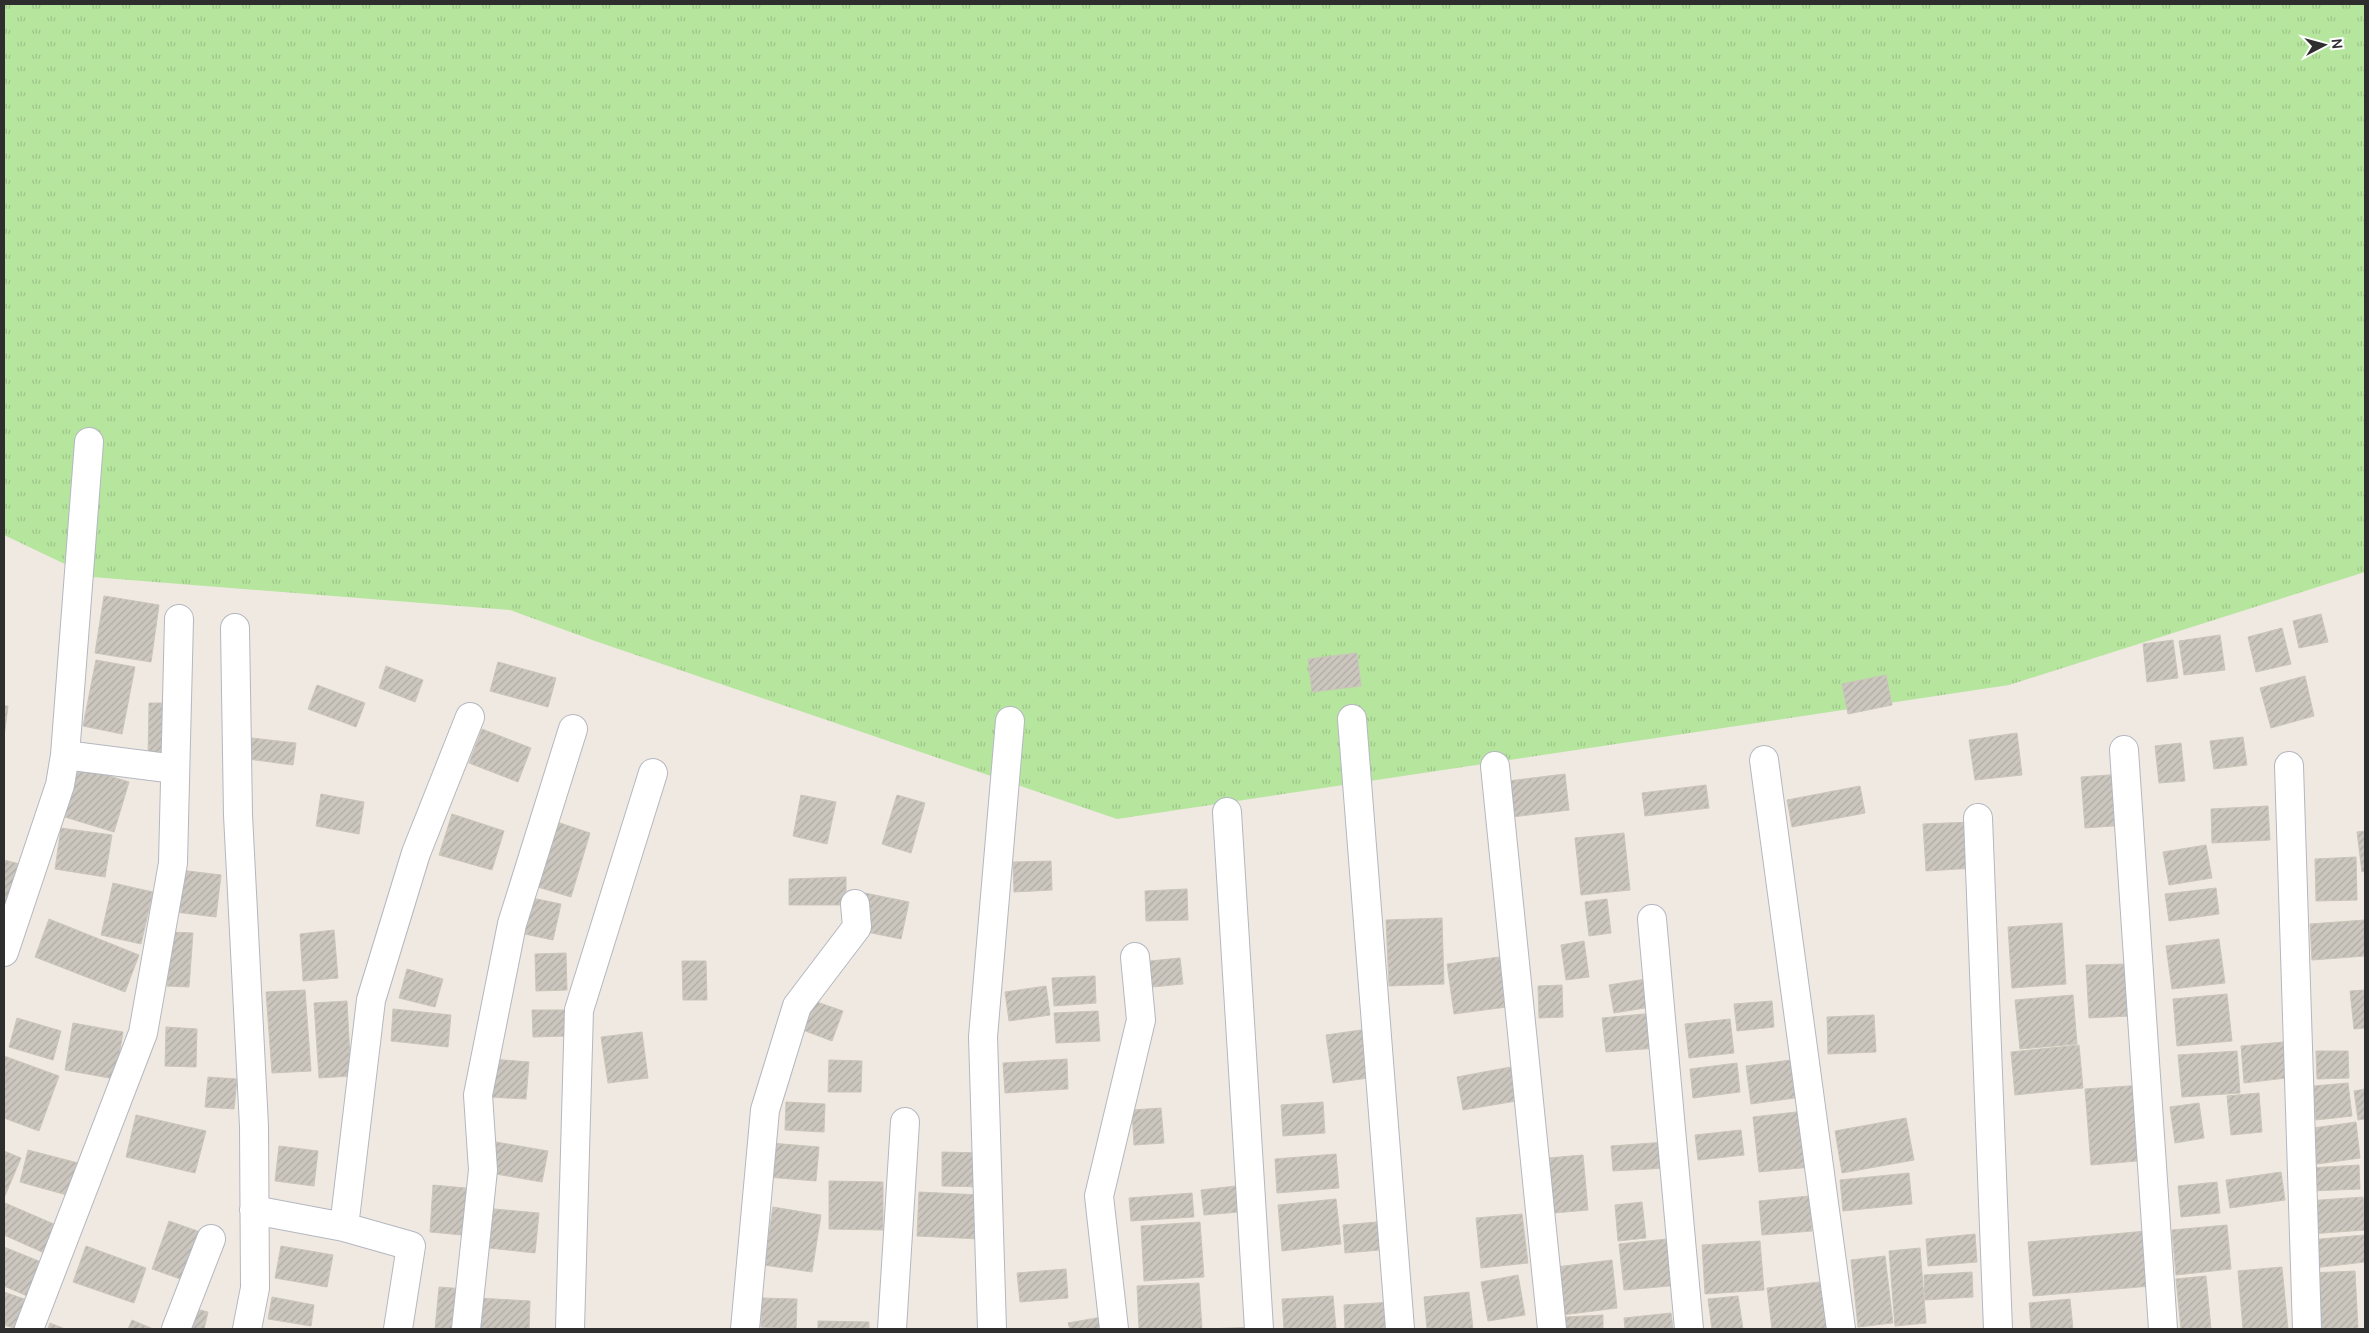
<svg xmlns="http://www.w3.org/2000/svg" width="2369" height="1333" viewBox="0 0 2369 1333" font-family="Manrope,sans-serif">
<style>
.grass{fill:url(#grass-tufts)}
.building{fill:url(#building-hatch);stroke:#cbc5ba}
.lines{fill:none;stroke-linecap:round;stroke-linejoin:round}
.minor-casing{stroke:#b4b7c1;stroke-width:30}
.minor{stroke:#fff;stroke-width:28}
</style>
<defs>
<pattern id="grass-tufts" width="24" height="20" patternUnits="userSpaceOnUse" patternTransform="scale(1.25)"><rect width="24" height="20" fill="#b6e59e"/><path d="M3 7l-1-3M5 7V3M7 7l1-3M15 17l-1-3M17 17v-4M19 17l1-3" fill="none" stroke="#9dc588"/></pattern>
<pattern id="building-hatch" width="6" height="6" patternUnits="userSpaceOnUse" patternTransform="scale(1.25)"><rect width="6" height="6" fill="#cbc7bf"/><path d="M-1 1l2-2M0 6l6-6M5 7l2-2" fill="none" stroke="#afaba4"/></pattern>
</defs>
<rect width="100%" height="100%" fill="#efe9e1"/>
<path class="grass" d="M4 4H2365V572L2009 685 1117 819 595 641 510 610 92 577 4 535Z"/>
<path class="building" d="M104 596 159 605 151 662 95 653Z
M2321 614 2328 642 2299 648 2293 621Z
M2282 628 2291 664 2256 672 2248 637Z
M2220 635 2225 670 2184 675 2179 641Z
M2173 640 2178 678 2147 682 2143 644Z
M1357 653 1361 686 1312 692 1308 659Z
M96 660 135 667 122 734 83 726Z
M498 662 556 678 548 707 490 691Z
M386 666 423 680 415 702 379 688Z
M1886 675 1892 705 1848 714 1842 684Z
M2305 676 2314 716 2271 728 2260 688Z
M317 685 365 703 356 727 308 709Z
M149 703H174L172 759 148 758Z
M4 706H8L4 737Z
M482 729 531 748 518 782 469 763Z
M2017 733 2022 775 1975 780 1969 740Z
M243 737 296 743 293 765 240 758Z
M2243 737 2247 765 2214 769 2210 741Z
M2181 743 2185 781 2159 783 2155 746Z
M70 764 129 782 114 832 55 814Z
M1565 774 1569 810 1504 818 1500 782Z
M2123 774 2126 825 2085 828 2081 777Z
M1706 785 1709 808 1645 816 1642 793Z
M1860 786 1865 813 1792 827 1787 800Z
M321 794 364 802 359 834 316 826Z
M801 795 836 802 827 844 793 836Z
M897 795 925 803 911 853 882 844Z
M2268 806 2270 840 2212 843 2211 809Z
M452 814 504 831 492 870 439 855Z
M551 820 590 833 571 897 531 885Z
M1972 822 1975 868 1926 871 1923 824Z
M61 828 112 835 105 877 55 869Z
M2365 831V871L2362 872 2357 832Z
M1624 833 1630 890 1581 895 1575 838Z
M2206 845 2212 878 2169 885 2163 852Z
M2356 857 2357 900 2316 901 2315 859Z
M4 860 27 866 4 941Z
M1051 861 1052 890 1014 892 1013 862Z
M180 870 221 875 216 917 175 912Z
M846 877V905H789V879Z
M113 883 153 892 141 944 101 935Z
M2216 888 2219 914 2169 921 2165 894Z
M1187 889 1188 920 1146 921 1145 891Z
M865 893 909 902 901 939 857 930Z
M527 897 561 904 553 940 520 933Z
M1607 899 1611 933 1589 936 1585 902Z
M1442 918 1444 984 1389 986 1386 920Z
M49 919 139 955 125 992 35 957Z
M2365 920V956L2312 960 2310 924Z
M2062 923 2066 984 2012 988 2008 927Z
M334 930 338 978 303 981 300 934Z
M171 932 193 933 189 987 167 986Z
M2219 939 2225 983 2172 989 2166 946Z
M1584 941 1589 977 1566 980 1561 945Z
M566 953 567 990 536 991 535 954Z
M1507 956 1514 1006 1454 1014 1447 964Z
M1180 958 1183 984 1142 988 1140 962Z
M682 961H706L707 1000H683Z
M2127 964 2130 1016 2089 1018 2086 965Z
M407 969 443 979 435 1007 399 998Z
M1095 976 1096 1003 1054 1006 1052 978Z
M1646 979 1651 1007 1614 1013 1609 985Z
M1562 985 1563 1017 1539 1018 1538 986Z
M1046 986 1050 1015 1009 1021 1005 992Z
M305 990 311 1071 272 1073 266 992Z
M2365 990V1028L2354 1029 2350 991Z
M2227 994 2232 1041 2177 1046 2173 999Z
M2073 995 2077 1044 2020 1049 2015 1000Z
M811 1000 843 1011 832 1041 800 1029Z
M347 1001 351 1076 319 1078 314 1003Z
M1772 1001 1774 1027 1737 1031 1734 1004Z
M393 1009 451 1015 448 1047 391 1041Z
M532 1010H567V1036L533 1037Z
M1098 1011 1100 1041 1056 1043 1054 1013Z
M1654 1013 1657 1048 1606 1052 1602 1018Z
M1874 1015 1876 1052 1828 1054 1827 1017Z
M17 1018 61 1031 53 1060 9 1047Z
M1730 1019 1734 1053 1689 1058 1685 1024Z
M73 1023 123 1032 115 1079 65 1070Z
M166 1027 197 1029 196 1067 165 1066Z
M1368 1029 1375 1077 1333 1083 1326 1035Z
M642 1032 648 1078 608 1083 601 1037Z
M2283 1042 2286 1078 2244 1083 2241 1046Z
M2079 1045 2083 1088 2015 1095 2011 1052Z
M2237 1051 2240 1093 2182 1097 2178 1055Z
M2316 1051H2348L2349 1078 2317 1079Z
M4 1056 59 1076 39 1131 4 1118Z
M491 1059 529 1062 526 1099 488 1097Z
M1067 1059 1068 1089 1005 1093 1003 1063Z
M829 1060 862 1061 861 1092H828Z
M1791 1060 1795 1098 1751 1104 1746 1066Z
M1737 1063 1740 1092 1693 1098 1690 1069Z
M1516 1066 1522 1100 1463 1110 1457 1077Z
M208 1077 237 1079 234 1109 205 1107Z
M2348 1083 2352 1116 2316 1120 2313 1086Z
M2143 1085 2148 1160 2091 1165 2085 1089Z
M2365 1089V1119L2358 1120 2354 1091Z
M2259 1093 2262 1132 2231 1135 2227 1096Z
M786 1102 825 1104 824 1132 785 1130Z
M1323 1102 1325 1133 1283 1136 1281 1105Z
M2199 1103 2204 1138 2175 1143 2170 1107Z
M1161 1108 1164 1143 1134 1145 1132 1110Z
M1805 1111 1811 1167 1759 1172 1753 1117Z
M136 1115 206 1131 195 1173 126 1157Z
M1906 1118 1914 1160 1842 1173 1835 1131Z
M2356 1122 2360 1158 2317 1164 2313 1128Z
M1741 1130 1744 1155 1698 1160 1695 1135Z
M496 1142 548 1151 542 1182 490 1173Z
M1666 1142 1667 1168 1613 1171 1611 1146Z
M770 1143 819 1147 816 1181 767 1177Z
M279 1146 318 1151 314 1186 275 1181Z
M28 1150 82 1164 74 1197 20 1182Z
M4 1151 21 1158 4 1198Z
M942 1152 984 1153V1187L942 1186Z
M1336 1154 1339 1188 1277 1193 1275 1159Z
M1583 1155 1588 1210 1554 1213 1548 1158Z
M2359 1165 2360 1189 2310 1191 2309 1168Z
M2281 1172 2285 1200 2230 1208 2226 1180Z
M1909 1173 1912 1204 1843 1211 1840 1180Z
M829 1181 883 1182V1230L829 1229Z
M2217 1182 2220 1213 2181 1217 2178 1186Z
M433 1185 476 1189 473 1236 430 1232Z
M1236 1186 1239 1212 1204 1215 1201 1190Z
M919 1192 981 1195 980 1239 917 1236Z
M1192 1193 1194 1217 1131 1221 1129 1198Z
M1809 1196 1812 1231 1762 1235 1759 1201Z
M2363 1197 2365 1230 2309 1234 2307 1201Z
M1336 1199 1341 1244 1282 1251 1278 1205Z
M1642 1202 1646 1238 1618 1241 1615 1205Z
M5 1203 63 1228 51 1256 4 1235Z
M773 1207 821 1215 812 1272 764 1265Z
M483 1208 539 1213 535 1253 480 1247Z
M1522 1214 1528 1263 1481 1268 1476 1218Z
M169 1221 203 1233 186 1281 152 1269Z
M1388 1221 1391 1249 1345 1253 1343 1225Z
M1200 1222 1204 1277 1144 1281 1141 1226Z
M2227 1225 2231 1269 2176 1275 2172 1230Z
M2146 1231 2151 1286 2033 1296 2028 1242Z
M1975 1234 1977 1262 1928 1266 1926 1239Z
M2364 1235 2365 1262 2313 1268 2310 1240Z
M1677 1238 1681 1285 1624 1290 1619 1244Z
M1760 1241 1764 1290 1705 1294 1702 1245Z
M86 1246 146 1268 134 1303 73 1282Z
M281 1246 333 1255 327 1287 275 1278Z
M4 1247 46 1264 32 1298 4 1286Z
M1920 1248 1926 1323 1895 1326 1889 1251Z
M1885 1256 1893 1323 1858 1327 1851 1260Z
M1612 1260 1617 1308 1562 1315 1556 1267Z
M2282 1267 2288 1329H2243L2238 1271Z
M1066 1269 1068 1298 1020 1302 1017 1273Z
M2355 1271 2358 1329H2313L2311 1273Z
M1972 1272 1973 1297 1925 1300 1924 1275Z
M1518 1275 1525 1315 1488 1321 1481 1282Z
M2206 1276 2211 1329H2181L2176 1279Z
M1829 1281 1835 1329H1772L1767 1288Z
M1199 1283 1202 1329H1139L1137 1286Z
M439 1287 465 1289 462 1329H435Z
M4 1292 27 1300 17 1329 4 1325Z
M1469 1292 1473 1329H1427L1424 1297Z
M1333 1296 1336 1329H1284L1282 1299Z
M1738 1296 1743 1329H1712L1708 1299Z
M272 1297 314 1305 311 1326 268 1319Z
M477 1298 530 1301 529 1329H475Z
M762 1298 797 1299 796 1329 761 1327Z
M2070 1299 2073 1329H2031L2029 1303Z
M1393 1302 1395 1329H1345L1344 1305Z
M188 1307 208 1312 204 1329H183Z
M1671 1313 1673 1329H1625L1624 1318Z
M1603 1315V1329H1566V1317Z
M1102 1317 1105 1329H1070L1068 1323Z
M132 1320 153 1329H128Z
M818 1321 869 1322V1329H818Z
M50 1323 65 1329H48Z
M1256 1327V1329H1205Z"/>
<g class="lines">
<defs>
<path id="minor" d="M235 628 238 815 254 1126 255 1288 247 1329
M1352 719 1400 1329
M2124 750 2163 1329
M65 755 175 769
M1764 760 1841 1329
M1495 766 1552 1329
M2289 766 2307 1329
M1227 812 1259 1329
M1978 818 1998 1329
M1652 919 1689 1329
M4 952 60 785 65 755 89 442
M254 1210 344 1227 411 1246 398 1329
M344 1227 371 1000 416 853 470 717
M29 1329 143 1033 173 863 179 619
M176 1329 211 1239
M466 1329 483 1170 478 1095 512 924 573 729
M570 1329 579 1010 653 773
M745 1329 765 1110 797 1006 857 927 855 904
M892 1329 905 1122
M992 1329 983 1037 1010 721
M1114 1329 1099 1196 1141 1020 1135 957"/>
</defs>
<use href="#minor" class="minor-casing"/>
<use href="#minor" class="minor"/>
</g>
<rect width="2369" height="1333" fill="none" stroke="#2e2e2e" stroke-width="10"/>
<g transform="translate(2324 45) rotate(84)" stroke="#ffffff" stroke-width="4" paint-order="stroke">
<path d="M0-4L9 19L0 12L-9 19Z" fill="#2e2e2e"/>
<text y="-8" font-size="14" font-weight="bold" text-anchor="middle" fill="#2e2e2e">N</text>
</g>
</svg>
